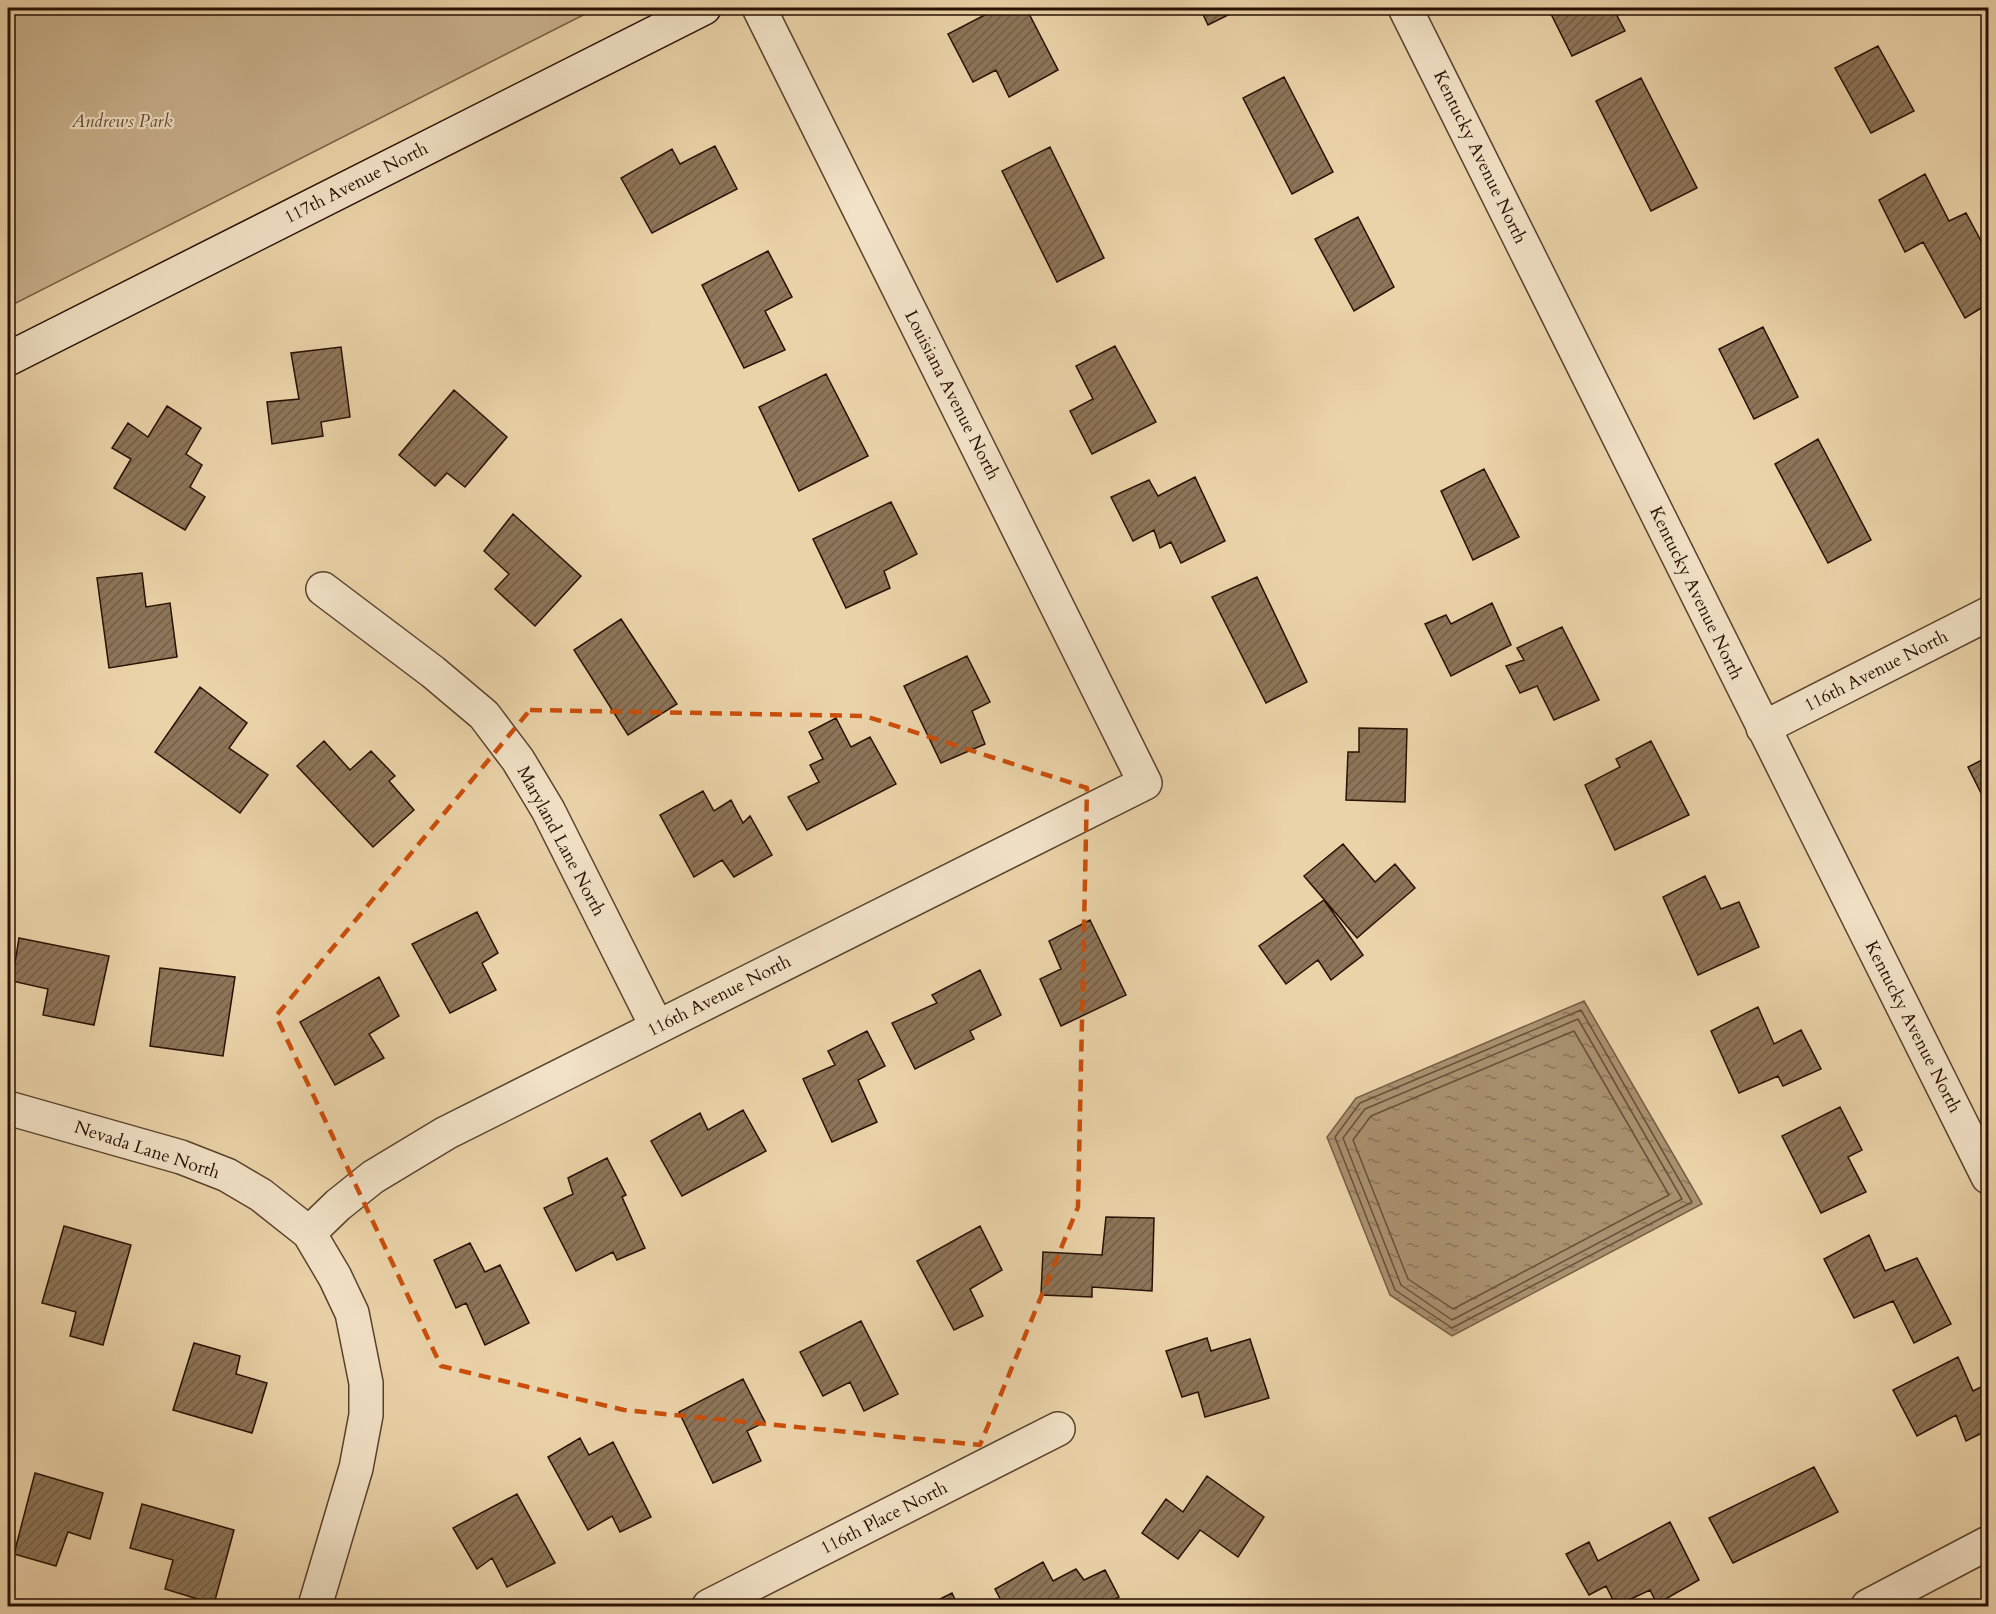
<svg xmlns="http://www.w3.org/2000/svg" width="1996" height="1614" viewBox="0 0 1996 1614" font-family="Cardo,serif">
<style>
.park{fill:#cab28d;stroke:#796148;stroke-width:1.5}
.water{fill:url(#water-ripples);stroke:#755d44;stroke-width:1.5}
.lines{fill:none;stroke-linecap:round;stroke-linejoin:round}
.shore{stroke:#685039;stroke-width:1.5}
.building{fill:url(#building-hatch);stroke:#281002;stroke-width:1.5}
.street-casing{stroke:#59412c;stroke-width:36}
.secondary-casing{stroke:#281002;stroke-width:36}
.street{stroke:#f2e2c7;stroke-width:33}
.secondary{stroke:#f2e2c7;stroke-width:33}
.marked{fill:none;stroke:#cb4e0a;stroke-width:4.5;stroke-dasharray:12 8;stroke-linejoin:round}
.labels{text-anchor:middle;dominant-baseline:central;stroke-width:4.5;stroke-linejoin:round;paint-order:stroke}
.park-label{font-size:18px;font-style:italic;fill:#614933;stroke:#f2e2c7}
.street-label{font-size:18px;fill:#281002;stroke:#f2e2c7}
</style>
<defs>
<pattern id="water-ripples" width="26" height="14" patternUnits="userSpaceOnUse" patternTransform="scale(1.5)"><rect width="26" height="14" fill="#a99170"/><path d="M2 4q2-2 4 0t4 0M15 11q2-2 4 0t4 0" fill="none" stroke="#8a755a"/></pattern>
<pattern id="building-hatch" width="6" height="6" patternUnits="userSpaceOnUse" patternTransform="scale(1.5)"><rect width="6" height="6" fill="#8d7559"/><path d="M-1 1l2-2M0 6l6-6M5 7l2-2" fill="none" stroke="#735f47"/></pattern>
</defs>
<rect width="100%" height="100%" fill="#ebd3a9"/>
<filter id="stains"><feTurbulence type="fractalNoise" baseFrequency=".00333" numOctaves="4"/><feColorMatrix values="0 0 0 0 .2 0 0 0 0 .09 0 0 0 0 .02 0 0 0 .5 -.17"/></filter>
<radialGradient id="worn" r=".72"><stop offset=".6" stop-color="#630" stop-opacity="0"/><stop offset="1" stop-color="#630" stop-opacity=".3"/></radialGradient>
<path class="park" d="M8 8H597L8 307Z"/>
<path class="water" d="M1584 1001 1702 1204 1452 1336 1390 1295 1327 1137 1356 1098Z"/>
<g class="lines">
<path class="shore" d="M1581 1010 1692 1202 1452 1328 1395 1290 1335 1137 1360 1103Z
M1578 1019 1682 1199 1452 1320 1401 1285 1343 1138 1365 1109Z
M1574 1031 1669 1195 1453 1309 1408 1279 1353 1140 1371 1116Z"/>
</g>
<path class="building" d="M998 8H1026L1058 70 1009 97 996 70 973 82 948 34Z
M1200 8H1242L1208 25Z
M1548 8H1613L1625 31 1572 56Z
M1878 46 1914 111 1871 133 1835 68Z
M1284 77 1333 172 1292 194 1243 98Z
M1641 78 1697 188 1651 211 1596 101Z
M715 146 737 189 652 233 621 178 672 149 680 164Z
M1050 147 1104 258 1057 282 1002 171Z
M1925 174 1949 221 1966 213 1988 254V304L1965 318 1923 242 1905 252 1879 200Z
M1358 217 1394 287 1354 311 1315 239Z
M768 251 792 297 765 311 785 350 744 368 702 285Z
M1763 327 1798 397 1754 419 1719 349Z
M1115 346 1156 422 1092 454 1070 411 1093 399 1076 366Z
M341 347 350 417 321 422 323 436 272 444 267 402 299 399 291 353Z
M1988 356V376L1981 359Z
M826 374 868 456 799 491 759 407Z
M454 390 507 437 465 487 447 473 435 486 399 455Z
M167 406 201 428 186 454 202 465 190 487 205 497 185 530 114 488 131 459 112 448 128 423 148 437Z
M1818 439 1871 540 1828 563 1775 464Z
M1484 469 1519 537 1473 560 1441 491Z
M1195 477 1225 541 1181 563 1171 542 1160 548 1154 530 1133 541 1111 497 1149 480 1158 496Z
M891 502 917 554 884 571 890 588 846 608 813 539Z
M513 514 581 576 535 626 495 589 509 574 484 551Z
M142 573 146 607 170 603 177 657 109 668 97 578Z
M1257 577 1307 682 1266 703 1212 597Z
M1492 603 1511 645 1451 676 1425 624 1446 615 1451 624Z
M621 619 677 704 628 735 574 650Z
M1562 627 1599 700 1554 720 1537 686 1520 693 1506 666 1524 660 1517 648Z
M967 656 990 702 972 711 985 744 941 763 904 686Z
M200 687 247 723 229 748 268 775 240 813 155 752Z
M836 718 851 747 870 737 896 784 807 830 788 797 819 782 810 765 823 759 809 732Z
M1359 728 1407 729 1405 802 1346 800 1348 752H1359Z
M324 741 350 770 371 751 395 776 389 781 414 810 373 847 297 766Z
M1651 741 1689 815 1615 850 1585 785 1620 767 1616 759Z
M1988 757V807L1968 767Z
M703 791 714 811 731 800 743 823 750 816 772 855 734 877 722 860 694 877 660 815Z
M1343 844 1375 882 1395 864 1415 888 1357 938 1304 876Z
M1705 876 1721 909 1739 902 1759 947 1698 975 1663 897Z
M1324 900 1363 955 1331 980 1318 960 1286 984 1259 946Z
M477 912 498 953 482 963 496 990 450 1013 412 944Z
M1090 920 1126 995 1061 1026 1040 979 1061 969 1049 941Z
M19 938 109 956 94 1025 43 1015 48 989 12 981Z
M160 968 235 977 223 1056 150 1046Z
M980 970 1001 1015 970 1031 974 1039 915 1069 892 1023 937 1003 932 995Z
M379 977 399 1016 369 1034 384 1058 335 1085 300 1022Z
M1758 1007 1774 1044 1801 1030 1821 1069 1783 1086 1778 1076 1739 1093 1711 1031Z
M867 1031 885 1066 858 1080 877 1122 832 1142 803 1079 835 1065 828 1051Z
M1840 1107 1862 1150 1848 1157 1866 1192 1821 1213 1782 1136Z
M743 1110 766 1151 682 1196 651 1141 700 1113 708 1130Z
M607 1158 626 1195 622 1197 645 1248 617 1260 613 1252 576 1271 544 1208 573 1194 568 1178Z
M1106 1217 1154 1218 1152 1291 1092 1287V1297L1041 1295 1043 1252 1102 1255Z
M64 1226 131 1245 103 1345 70 1336 76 1312 42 1303Z
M980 1226 1002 1270 970 1289 983 1316 954 1330 917 1261Z
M1869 1235 1885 1271 1917 1258 1951 1324 1914 1343 1893 1301 1854 1318 1824 1259Z
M470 1243 485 1272 500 1265 529 1323 485 1345 466 1303 456 1308 434 1260Z
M861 1321 898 1394 864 1411 850 1382 823 1396 800 1352Z
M1207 1338 1211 1351 1250 1339 1269 1398 1205 1417 1198 1392 1182 1397 1166 1351Z
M194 1343 240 1356 236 1374 267 1383 252 1433 173 1410Z
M1958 1357 1973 1391 1987 1384 1988 1387V1430L1966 1441 1956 1415 1917 1436 1893 1390Z
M743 1379 765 1422 747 1431 761 1461 713 1483 679 1412Z
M580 1438 589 1455 613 1442 651 1517 620 1532 612 1516 588 1530 548 1457Z
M1814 1467 1838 1512 1733 1563 1709 1518Z
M35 1473 103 1493 90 1539 68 1532 56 1566 14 1554Z
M1207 1476 1264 1517 1238 1557 1200 1530 1178 1559 1142 1533 1166 1499 1183 1512Z
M517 1494 555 1563 507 1587 492 1558 477 1569 453 1528Z
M142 1504 234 1530 214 1604 165 1589 173 1560 130 1548Z
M1670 1522 1699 1580 1657 1604 1650 1590 1616 1606 1606 1586 1589 1595 1566 1554 1589 1542 1598 1561Z
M1043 1562 1053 1581 1076 1569 1084 1580 1105 1570 1119 1597 1100 1606H1004L995 1589Z
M952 1593 958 1606H926Z"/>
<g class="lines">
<defs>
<path id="street" d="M1405 8 1988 1177
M323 589 433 672 484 715 518 760 548 810 657 1027
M1763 728 1988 614
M8 1108 181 1157 227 1175 261 1195 309 1233 335 1277 352 1313 366 1383V1415L356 1468 315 1606
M309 1233 338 1205 373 1177 446 1133 1145 783 759 8
M709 1606 1058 1429
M1868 1606 1988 1543"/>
<path id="secondary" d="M8 359 704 8"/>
</defs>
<use href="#street" class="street-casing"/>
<use href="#secondary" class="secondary-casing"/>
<use href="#street" class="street"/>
<use href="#secondary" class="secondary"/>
</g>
<path class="marked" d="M530 710 865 716 1087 788 1078 1207 980 1445 624 1410 441 1366 276 1016Z"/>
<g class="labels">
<g class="park-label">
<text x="122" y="121">Andrews Park</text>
</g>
<g class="street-label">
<text transform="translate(1480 157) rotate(64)">Kentucky Avenue North</text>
<text transform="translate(356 183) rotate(-27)">117th Avenue North</text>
<text transform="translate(952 395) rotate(63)">Louisiana Avenue North</text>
<text transform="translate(1696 593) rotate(64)">Kentucky Avenue North</text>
<text transform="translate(1876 671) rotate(-27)">116th Avenue North</text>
<text transform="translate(561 841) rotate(62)">Maryland Lane North</text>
<text transform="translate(719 996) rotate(-27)">116th Avenue North</text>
<text transform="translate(1913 1027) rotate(63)">Kentucky Avenue North</text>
<text transform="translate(147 1150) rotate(18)">Nevada Lane North</text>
<text transform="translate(884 1518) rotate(-27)">116th Place North</text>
</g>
</g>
<rect width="1996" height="1614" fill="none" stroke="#ebd3a9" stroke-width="30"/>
<rect x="9" y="9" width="1978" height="1596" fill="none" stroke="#281002" stroke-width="3"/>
<rect x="15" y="15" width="1966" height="1584" fill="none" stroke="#281002" stroke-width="1.5"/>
<rect width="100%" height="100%" filter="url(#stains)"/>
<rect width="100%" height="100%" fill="url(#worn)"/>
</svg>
